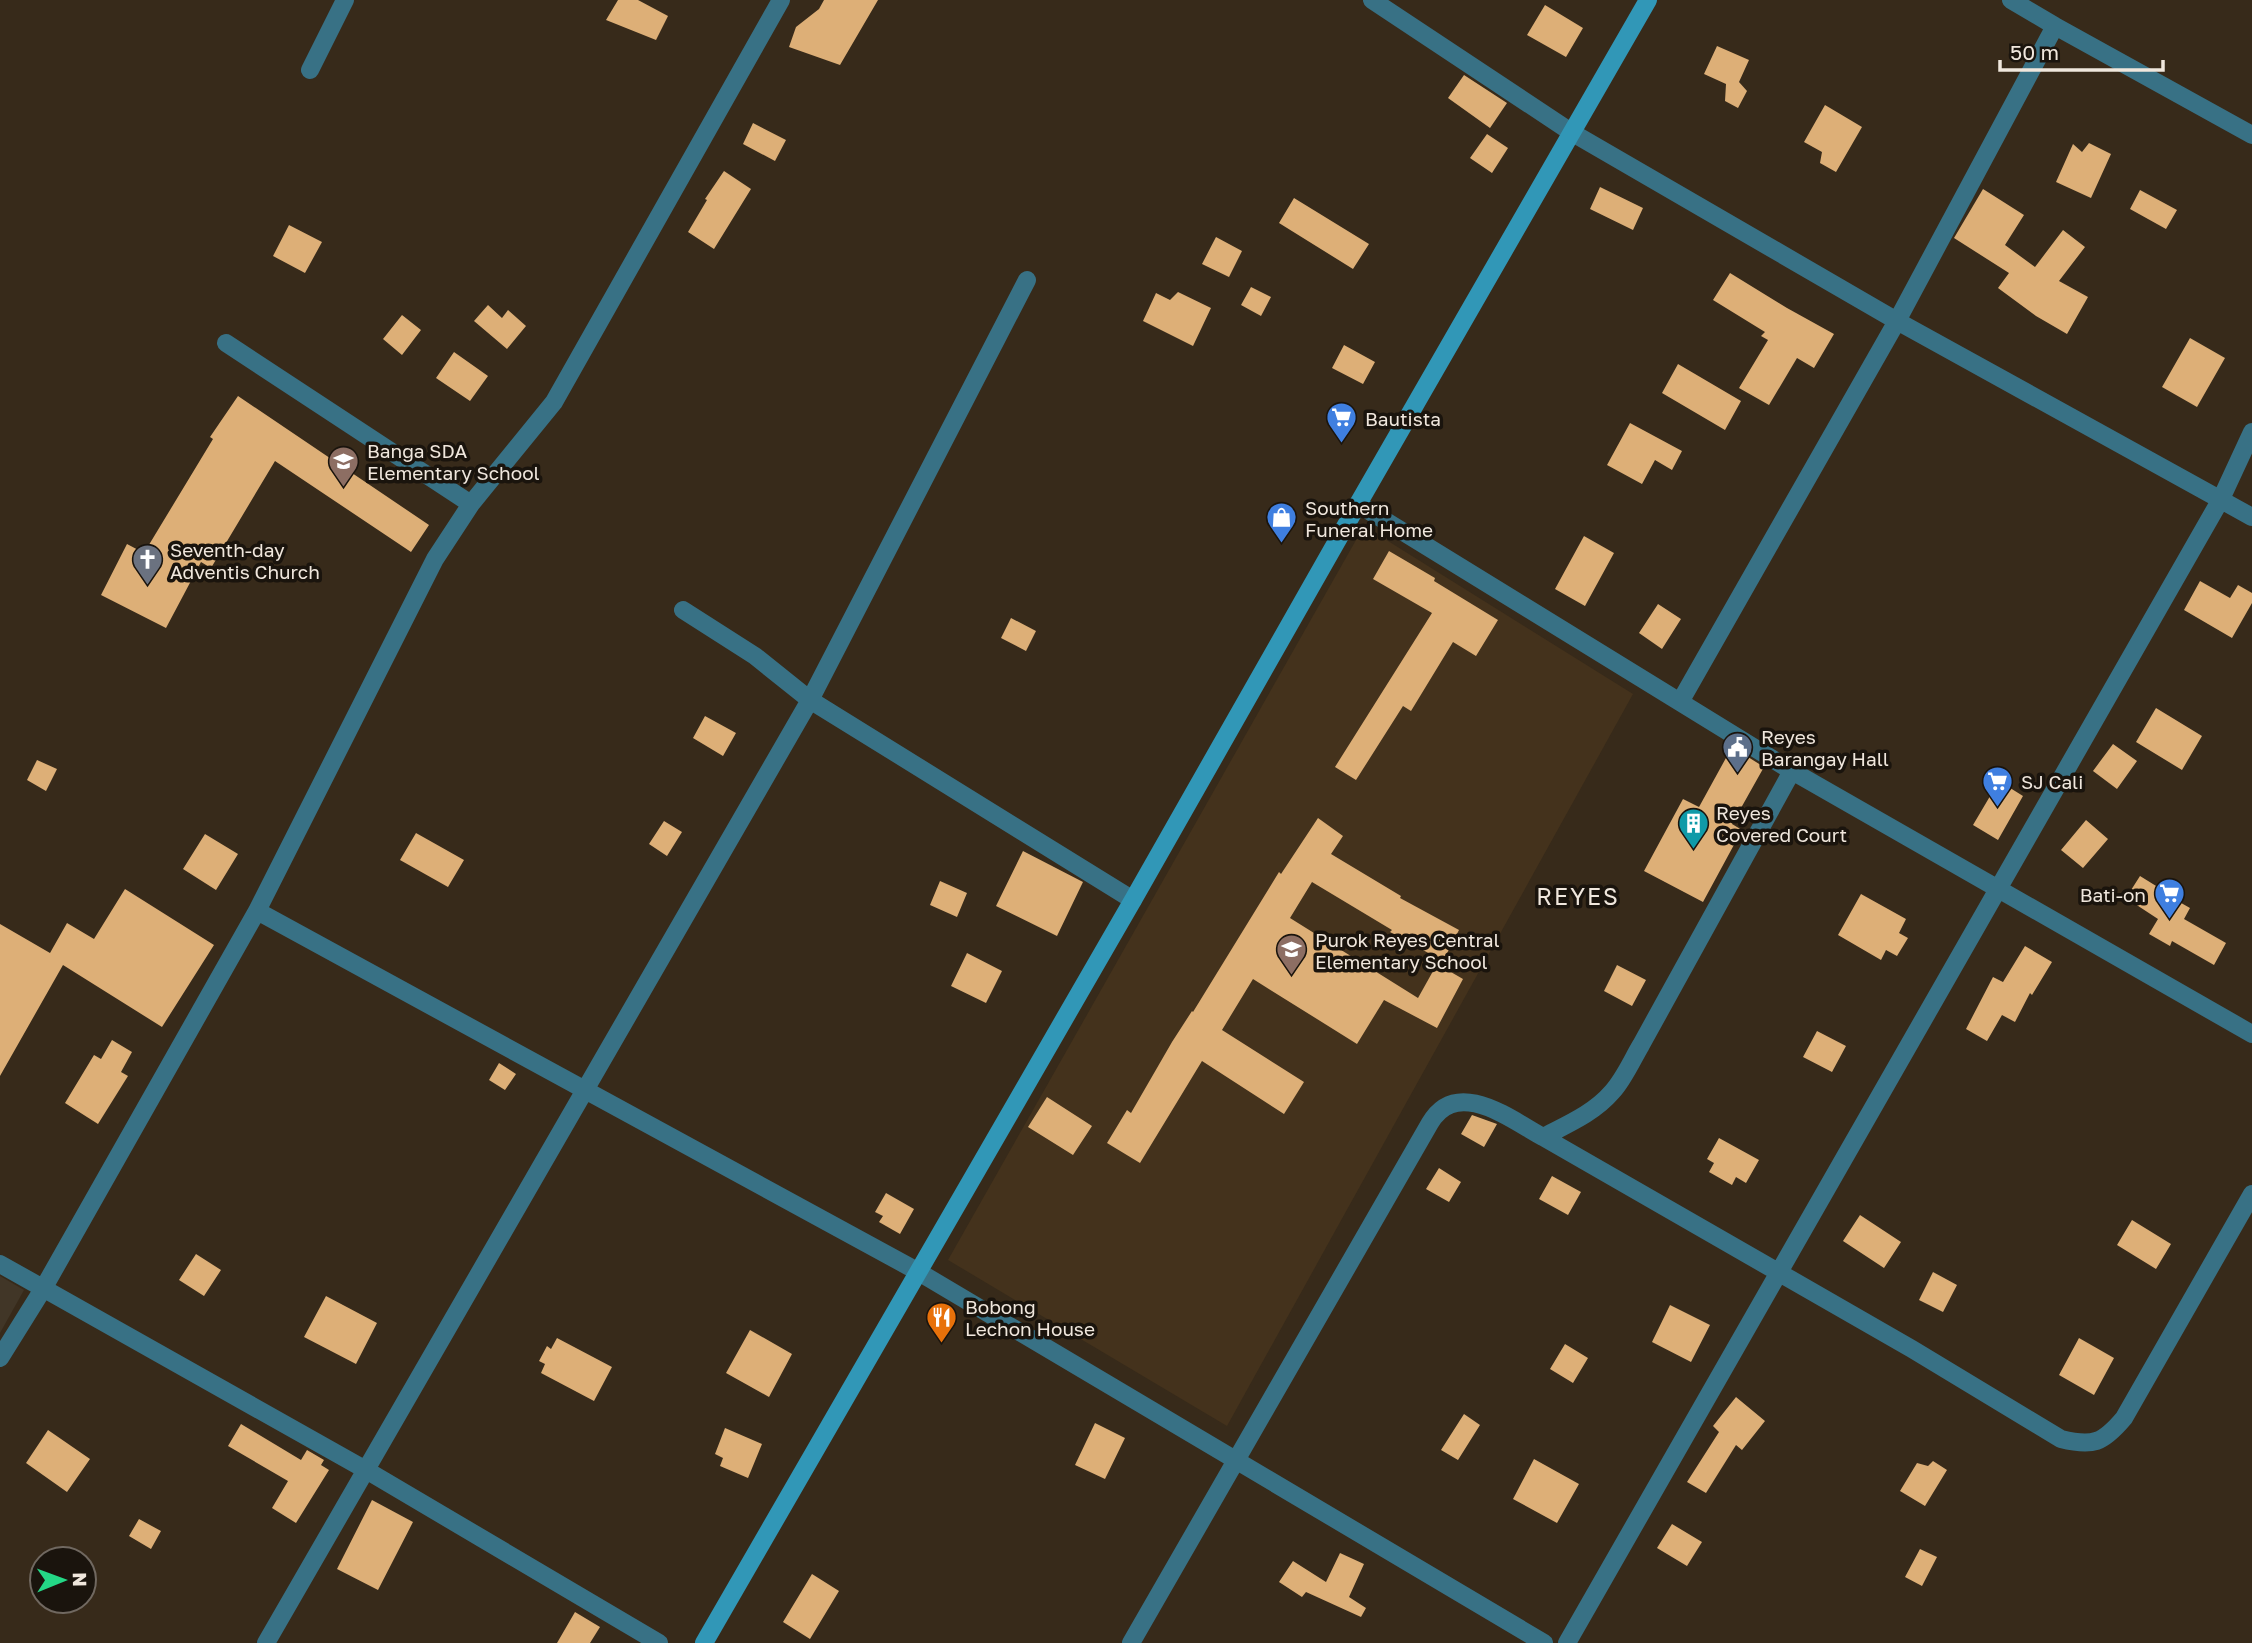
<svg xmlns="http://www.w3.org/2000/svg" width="2252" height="1643" viewBox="0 0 2252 1643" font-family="'Golos Text',sans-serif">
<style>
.commercial{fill:#413627}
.built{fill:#44321c}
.building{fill:#ddaf77}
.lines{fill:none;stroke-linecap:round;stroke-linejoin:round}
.street{stroke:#387185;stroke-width:18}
.secondary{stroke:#3197b7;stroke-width:18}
.labels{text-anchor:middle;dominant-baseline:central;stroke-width:7;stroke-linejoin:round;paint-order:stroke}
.poi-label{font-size:19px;fill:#f0e7dd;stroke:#1a140d;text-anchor:start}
.quarter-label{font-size:23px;letter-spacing:2px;fill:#f0e7dd;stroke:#1a140d}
</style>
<rect width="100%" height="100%" fill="#372a1a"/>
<path class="commercial" d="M0 1276 24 1290 0 1333Z"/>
<path class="built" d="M1364 526 1633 694 1227 1426 948 1260Z"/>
<path class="building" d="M618 0H638L668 16 656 40 606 20Z
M824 0H878L840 65 789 47 796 27 819 9Z
M1545 5 1583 28 1566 57 1527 35Z
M1717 46 1749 60 1739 82 1747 91 1738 108 1725 101 1726 84 1704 74Z
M1464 75 1507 103 1490 128 1448 98Z
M1825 105 1862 127 1836 172 1820 163 1822 152 1804 142Z
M753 123 786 140 775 161 743 144Z
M1487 134 1508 148 1492 173 1470 158Z
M2089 143 2111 154 2091 198 2056 182 2073 144 2082 152Z
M724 171 751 189 714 249 688 232 707 200 705 199Z
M1600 187 1643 208 1633 230 1590 209Z
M1983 189 2024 215 2005 245 2035 267 2063 230 2085 247 2059 281 2088 297 2067 334 2036 316 1998 288 2009 273 1954 238Z
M2140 190 2177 210 2166 229 2130 209Z
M1294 198 1369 244 1353 269 1279 223Z
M289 225 322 242 305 273 273 256Z
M1216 237 1242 251 1229 277 1202 264Z
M1730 273 1787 308 1834 334 1814 368 1797 358 1769 405 1739 388 1768 340 1761 336 1765 332 1713 300Z
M1251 287 1271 297 1261 316 1241 305Z
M1178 292 1211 308 1193 346 1143 321 1156 293 1170 300Z
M488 305 502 318 508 310 526 326 507 349 474 321Z
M402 315 421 330 402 355 383 339Z
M2190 338 2225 358 2197 407 2162 387Z
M1344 345 1375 362 1363 384 1332 368Z
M454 352 488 376 470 401 436 378Z
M1678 364 1741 401 1725 430 1662 393Z
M238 396 429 525 411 552 275 461 211 568 201 562 166 628 101 595 127 544 144 553 213 439 210 437Z
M1630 423 1682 451 1672 470 1655 460 1642 484 1607 465Z
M1584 536 1614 553 1585 606 1555 589Z
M1389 551 1435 578 1434 581 1498 620 1476 656 1453 642 1411 711 1403 706 1356 780 1335 767 1432 613 1373 579Z
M2200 581 2230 598 2238 585 2252 593V603L2232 638 2184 610Z
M1658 604 1681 619 1662 649 1639 633Z
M1011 618 1036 631 1026 651 1001 638Z
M2156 708 2202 736 2182 770 2136 742Z
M705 716 736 733 723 756 693 738Z
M2113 744 2137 761 2117 789 2093 771Z
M1732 747 1764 767 1732 824 1742 830 1703 902 1644 871 1683 799 1699 807Z
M37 760 57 769 46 791 27 780Z
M1999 781 2023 796 1998 840 1973 825Z
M1318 818 1343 836 1331 854 1401 896 1400 898 1459 930 1443 961 1390 932 1392 930 1312 882 1290 918 1418 998 1437 964 1463 979 1437 1028 1384 1000 1357 1044 1253 979 1222 1030 1304 1082 1284 1114 1202 1061 1140 1163 1107 1143 1127 1110 1131 1113 1172 1042 1192 1011 1193 1012 1279 872 1281 874Z
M2086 820 2108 839 2083 868 2061 850Z
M664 821 682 832 667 856 649 844Z
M416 833 464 860 448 887 400 860Z
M205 834 238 854 216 890 183 869Z
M1023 851 1083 882 1057 936 996 906Z
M2140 876 2161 889 2160 891 2190 908 2184 919 2226 943 2214 965 2172 941 2170 946 2149 934 2158 919 2126 898Z
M940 881 967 893 957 917 930 905Z
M125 889 214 945 162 1027 63 965 0 1076V924L50 953 67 923 94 939Z
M1861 894 1906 919 1899 933 1908 938 1897 956 1886 950 1881 960 1838 935Z
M2025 946 2052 962 2032 995 2030 993 2015 1022 2002 1015 1987 1041 1966 1029 1993 977 2003 982Z
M967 953 1002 971 986 1003 951 986Z
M1617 965 1646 980 1632 1006 1604 991Z
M1817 1031 1846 1046 1832 1072 1803 1057Z
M112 1040 132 1052 121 1072 128 1076 98 1124 65 1103 94 1055 101 1059Z
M499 1063 516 1074 505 1090 489 1080Z
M1047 1097 1092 1126 1073 1155 1028 1127Z
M1472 1115 1497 1124 1484 1147 1461 1134Z
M1719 1138 1759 1160 1746 1183 1736 1177 1732 1185 1709 1172 1714 1163 1707 1159Z
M1439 1168 1461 1182 1449 1202 1426 1189Z
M1552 1176 1581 1192 1568 1215 1539 1199Z
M886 1193 914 1209 900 1234 879 1222 883 1216 875 1212Z
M1860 1215 1901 1242 1884 1268 1843 1241Z
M2132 1220 2171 1244 2156 1269 2117 1245Z
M196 1254 221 1270 204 1296 179 1280Z
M1933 1272 1957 1285 1943 1312 1919 1300Z
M326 1296 377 1323 356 1364 304 1337Z
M1670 1305 1710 1325 1691 1362 1652 1342Z
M750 1330 792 1354 769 1397 726 1373Z
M557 1338 612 1367 594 1401 541 1373 545 1364 539 1361 547 1346 551 1349Z
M2079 1338 2114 1358 2094 1395 2059 1375Z
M1565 1344 1588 1358 1573 1383 1550 1369Z
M1736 1397 1765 1421 1742 1450 1736 1445 1706 1493 1687 1482 1719 1432 1713 1426Z
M1464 1414 1480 1425 1458 1460 1441 1450Z
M1095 1423 1125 1438 1105 1479 1075 1465Z
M241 1424 301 1460 307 1450 324 1460 321 1465 329 1470 296 1523 272 1508 288 1481 228 1446Z
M725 1428 762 1444 748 1478 720 1466 723 1458 715 1454Z
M48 1430 90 1459 67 1492 26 1463Z
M1534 1459 1579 1484 1557 1523 1513 1499Z
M1933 1461 1947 1470 1925 1506 1900 1491 1917 1463 1928 1466Z
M372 1500 413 1522 378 1590 337 1569Z
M139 1519 161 1531 151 1549 129 1536Z
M1672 1524 1702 1542 1687 1566 1657 1548Z
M1920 1549 1937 1557 1922 1586 1905 1577Z
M1340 1553 1364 1564 1349 1597 1366 1608 1361 1617 1306 1592 1302 1597 1279 1582 1293 1561 1326 1582Z
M812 1574 839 1591 810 1639 783 1622Z
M575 1612 600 1627 590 1643H557Z"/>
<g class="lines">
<path class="street" d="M1372 0 1571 132 1897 321 2252 517
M2011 0 2055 26 2252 135
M310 70 345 0
M226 343 471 504
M1358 504 1792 771 2252 1034
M683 610 755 656 810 700 1133 900
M1680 702 1897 321 2055 26
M257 911 917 1271 1544 1643
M1543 1137C1568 1124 1594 1113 1612 1092 1624 1079 1632 1060 1641 1045L1792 771
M0 1264 366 1470 659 1643
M0 1358 43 1289 257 911 435 559 471 504 554 402 781 0
M266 1643 810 700 1027 280
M1131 1643 1430 1123C1457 1077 1510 1119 1543 1137L1912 1349 2061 1439C2093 1447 2103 1443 2124 1418L2252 1194
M1567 1643C1784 1260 2004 880 2221 499L2252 432"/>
<path class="secondary" d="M704 1643 1133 900 1358 504 1648 0"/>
</g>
<defs>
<symbol id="supermarket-pin" viewBox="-11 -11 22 30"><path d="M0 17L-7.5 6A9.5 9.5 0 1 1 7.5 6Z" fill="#3f7fe0" stroke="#1a140d"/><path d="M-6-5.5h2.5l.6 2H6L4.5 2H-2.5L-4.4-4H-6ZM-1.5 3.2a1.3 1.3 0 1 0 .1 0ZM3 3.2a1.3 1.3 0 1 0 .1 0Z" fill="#fff"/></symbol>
<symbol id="school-pin" viewBox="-11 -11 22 30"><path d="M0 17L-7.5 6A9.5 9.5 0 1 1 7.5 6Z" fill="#8d6e63" stroke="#1a140d"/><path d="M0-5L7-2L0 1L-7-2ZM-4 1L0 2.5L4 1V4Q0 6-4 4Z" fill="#fff"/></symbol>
<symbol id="shop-pin" viewBox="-11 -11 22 30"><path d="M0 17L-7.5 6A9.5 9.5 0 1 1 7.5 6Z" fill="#3f7fe0" stroke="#1a140d"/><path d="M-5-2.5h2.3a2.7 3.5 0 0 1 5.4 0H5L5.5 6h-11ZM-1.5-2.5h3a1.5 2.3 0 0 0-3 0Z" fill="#fff"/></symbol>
<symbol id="church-pin" viewBox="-11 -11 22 30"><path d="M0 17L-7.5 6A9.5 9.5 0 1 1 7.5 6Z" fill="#6b7280" stroke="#1a140d"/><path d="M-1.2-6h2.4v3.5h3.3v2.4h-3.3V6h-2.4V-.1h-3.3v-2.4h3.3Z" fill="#fff"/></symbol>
<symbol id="civic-pin" viewBox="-11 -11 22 30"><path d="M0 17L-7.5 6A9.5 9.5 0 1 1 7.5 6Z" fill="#5c6f8a" stroke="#1a140d"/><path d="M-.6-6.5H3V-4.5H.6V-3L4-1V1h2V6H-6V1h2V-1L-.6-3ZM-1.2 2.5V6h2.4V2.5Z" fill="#fff"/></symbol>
<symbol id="building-pin" viewBox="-11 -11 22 30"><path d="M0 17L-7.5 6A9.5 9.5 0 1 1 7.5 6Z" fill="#0f9aa8" stroke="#1a140d"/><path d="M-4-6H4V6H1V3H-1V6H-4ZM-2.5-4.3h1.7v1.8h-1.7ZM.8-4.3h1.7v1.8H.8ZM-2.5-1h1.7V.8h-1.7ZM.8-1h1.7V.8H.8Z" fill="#fff"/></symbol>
<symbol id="restaurant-pin" viewBox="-11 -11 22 30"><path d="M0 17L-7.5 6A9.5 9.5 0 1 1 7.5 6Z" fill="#e8710a" stroke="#1a140d"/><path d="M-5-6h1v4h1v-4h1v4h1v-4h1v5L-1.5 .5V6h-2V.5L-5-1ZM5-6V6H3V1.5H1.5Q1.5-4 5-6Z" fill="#fff"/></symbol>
</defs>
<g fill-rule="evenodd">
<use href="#supermarket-pin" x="1324" y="400" width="35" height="47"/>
<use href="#school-pin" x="326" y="444" width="35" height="47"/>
<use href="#shop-pin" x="1264" y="500" width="35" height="47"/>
<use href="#church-pin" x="130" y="542" width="35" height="47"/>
<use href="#civic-pin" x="1720" y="730" width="35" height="47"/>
<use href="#supermarket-pin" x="1980" y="764" width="35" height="47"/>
<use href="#building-pin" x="1676" y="806" width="35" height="47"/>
<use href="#supermarket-pin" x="2152" y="876" width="35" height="47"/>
<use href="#school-pin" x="1274" y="932" width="35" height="47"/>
<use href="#restaurant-pin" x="924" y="1300" width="35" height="47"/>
</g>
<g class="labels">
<g class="poi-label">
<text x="1365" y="418">Bautista</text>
<text x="367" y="450">Banga SDA<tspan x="367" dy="22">Elementary School</tspan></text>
<text x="1305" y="507">Southern<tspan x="1305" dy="22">Funeral Home</tspan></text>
<text x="170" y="549">Seventh-day<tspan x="170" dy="22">Adventis Church</tspan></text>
<text x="1761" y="736">Reyes<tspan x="1761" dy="22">Barangay Hall</tspan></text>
<text x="2021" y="781">SJ Cali</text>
<text x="1716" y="812">Reyes<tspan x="1716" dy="22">Covered Court</tspan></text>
<text x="2146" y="894" text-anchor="end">Bati-on</text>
<text x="1315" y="939">Purok Reyes Central<tspan x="1315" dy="22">Elementary School</tspan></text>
<text x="965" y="1306">Bobong<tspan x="965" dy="22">Lechon House</tspan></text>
</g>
<g class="quarter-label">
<text x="1578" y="896">REYES</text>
</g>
</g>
<g transform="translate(63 1580) rotate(89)"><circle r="33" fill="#1a140d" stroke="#706860" stroke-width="2"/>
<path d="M0-5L12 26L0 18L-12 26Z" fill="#24d886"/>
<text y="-10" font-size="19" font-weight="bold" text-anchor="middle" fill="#f0e7dd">N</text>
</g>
<path d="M2000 60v10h163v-10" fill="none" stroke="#f0e7dd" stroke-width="3.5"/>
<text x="2010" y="60" font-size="21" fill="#f0e7dd" stroke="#1a140d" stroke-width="5" paint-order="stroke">50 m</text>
</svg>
